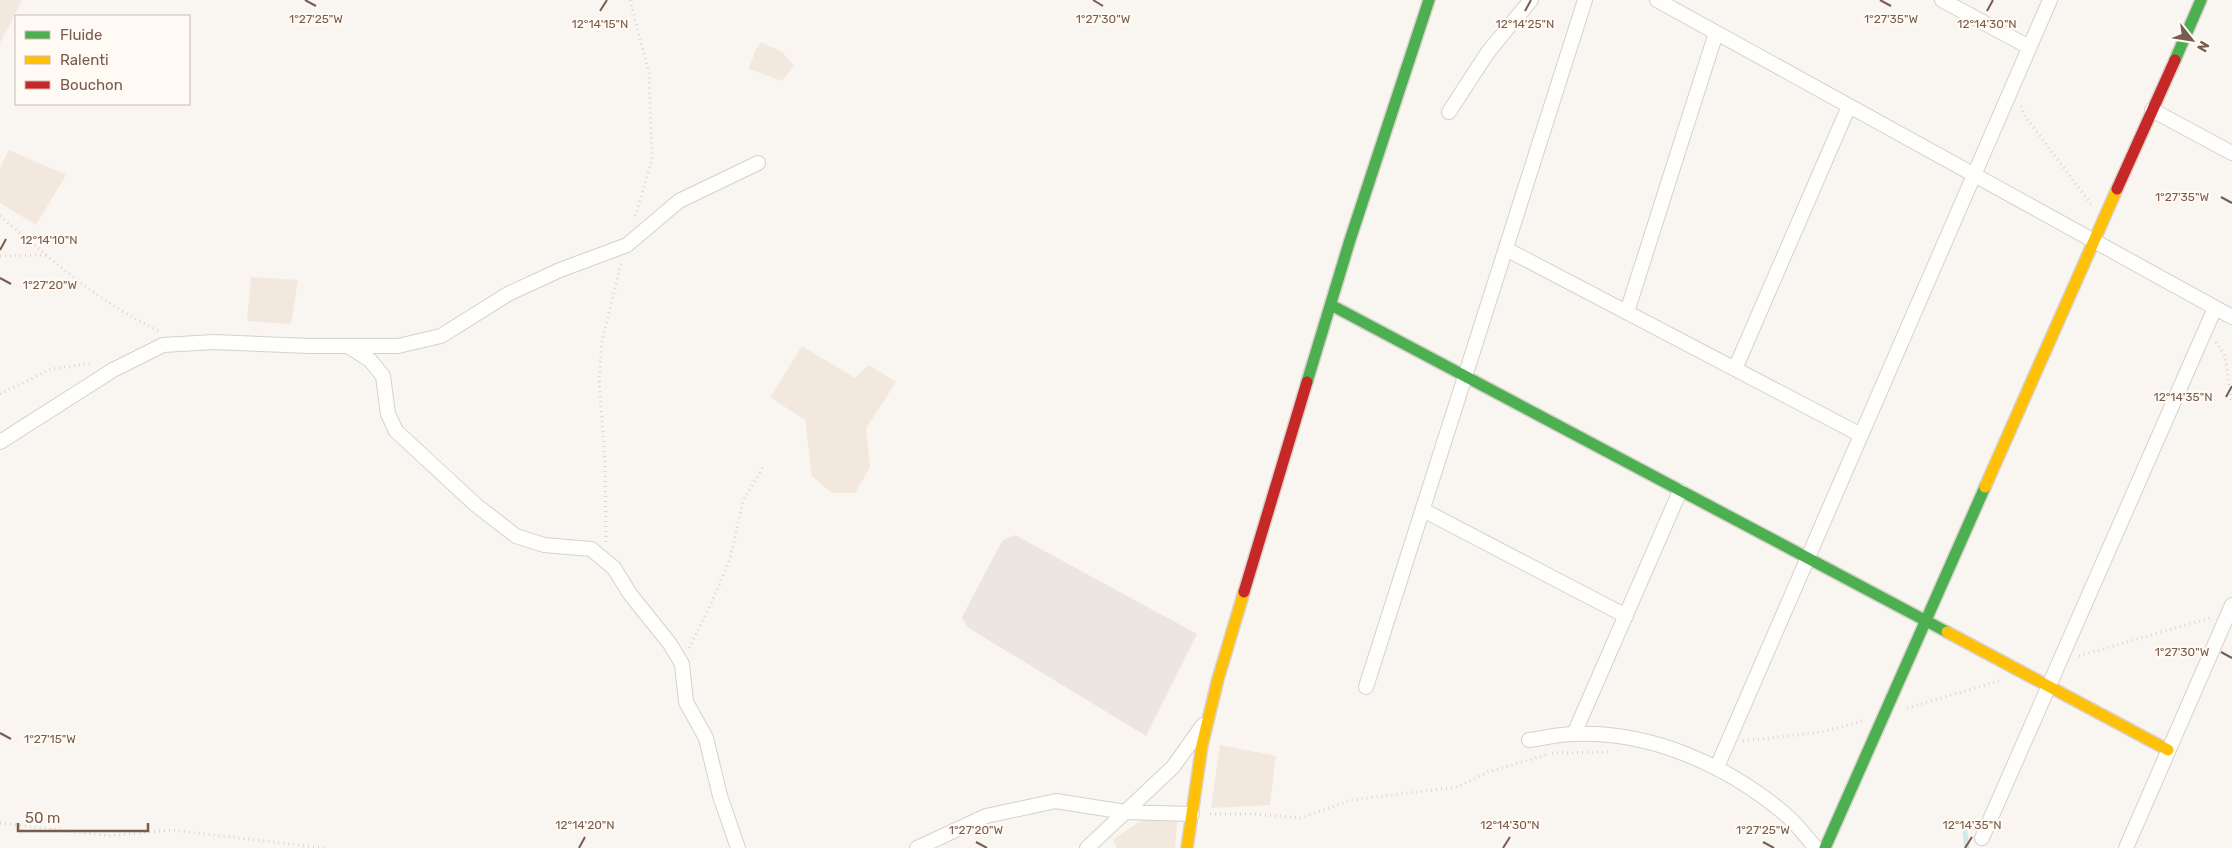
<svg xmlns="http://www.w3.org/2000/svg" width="2232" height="848" viewBox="0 0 2232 848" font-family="Rubik,sans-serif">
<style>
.residential{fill:#f2e8de}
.industrial{fill:#ede5e0}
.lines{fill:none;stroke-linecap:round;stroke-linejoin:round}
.stream{stroke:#d0e8ea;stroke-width:5}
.street-casing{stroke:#d7d1cb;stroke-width:16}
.fast-casing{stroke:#d9d2cb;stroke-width:14}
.slow-casing{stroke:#d9d2cb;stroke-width:14}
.jam-casing{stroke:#d9d2cb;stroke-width:14}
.path{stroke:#dcd5d0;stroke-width:3;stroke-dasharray:1 4;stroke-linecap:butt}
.street{stroke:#fefefd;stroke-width:14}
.fast{stroke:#4caf50;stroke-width:11}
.slow{stroke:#ffc107;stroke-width:11}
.jam{stroke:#c62828;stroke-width:11}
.ticks{fill:none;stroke:#7a5c4d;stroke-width:2}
.ticks-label{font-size:12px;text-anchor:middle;fill:#7a5c4d;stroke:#fffaf3;stroke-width:4.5;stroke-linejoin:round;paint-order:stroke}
</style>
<rect width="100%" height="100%" fill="#f9f5f0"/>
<path class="residential" d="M0 0H22L0 43Z
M761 42 782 52 794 65 782 81 749 69 755 51Z
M9 150 66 175 36 225 0 203V167Z
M251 277 298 280 291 324 247 321Z
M802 346 855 378 869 365 896 382 866 428 870 467 855 493H832L812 476 805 420 770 397Z
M1220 745 1276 756 1270 805 1211 808Z
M1143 819 1177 820 1175 848H1117L1113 840Z"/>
<path class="industrial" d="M1015 535 1197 634 1146 736 967 627 962 617 1002 541Z"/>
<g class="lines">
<path class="stream" d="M1964 824 1967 848"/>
<defs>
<path id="street" d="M1657 0 2232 317
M1942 0 2029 47
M2152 110 2232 153
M1449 112 1488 52 1531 0
M1506 249 1861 435
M1627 312 1716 33
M348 346 370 360 383 376 388 414 396 431 476 505 516 536 544 545 591 549 614 568 630 594 670 644 682 664 686 702 706 738 720 796 738 848
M1735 369 1849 106
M0 442 113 370 163 345 214 342 309 346H398L441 336 508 294 560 270 627 245 679 201 758 163
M1423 510 1626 616
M1366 687 1585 0
M1574 734 1680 491
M1529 740C1544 738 1559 734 1574 734 1651 731 1727 765 1785 814 1796 823 1806 837 1816 848
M1717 767 2050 0
M1982 838 2215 308
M917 848 986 816 1056 801 1125 812 1192 814
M1087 848 1173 767 1203 725
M2126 848 2232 605"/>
<path id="fast" d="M2175 60 2201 0
M1331 305 1947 632
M1307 382 1350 240 1429 0
M1825 848 1985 487"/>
<path id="slow" d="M1985 487 2117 189
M1947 632 2168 750
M1187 848 1202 745 1218 679 1244 592"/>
<path id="jam" d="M2117 189 2175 60
M1244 592 1307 382"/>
</defs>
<use href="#street" class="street-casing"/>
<use href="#fast" class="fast-casing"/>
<use href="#slow" class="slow-casing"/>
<use href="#jam" class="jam-casing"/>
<path class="path" d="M630 0 649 73 652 160 635 217
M2021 106 2025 116 2091 204
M0 216C50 258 99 303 159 331
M0 256 47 255
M2216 342 2225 356 2232 403
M0 394 51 369 93 363
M606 542 605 461 599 381 602 341 621 264
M689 648 710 606 730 559 743 501 763 467
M2079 656 2210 618
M1907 708 1999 681
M1743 741 1822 732 1862 721
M1552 753 1611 752
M1210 814H1253L1301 818 1351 800 1457 787 1488 772 1546 755
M0 823 111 836 171 830 324 848"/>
<use href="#street" class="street"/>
<use href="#fast" class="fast"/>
<use href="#slow" class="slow"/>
<use href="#jam" class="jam"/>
</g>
<path class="ticks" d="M305 0 316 6M1093 0 1103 6M1880 0 1891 6M600 11 607 0M1525 11 1531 0M1987 11 1993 0M2221 197 2232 203M0 250 6 239M0 278 11 284M2226 397 2232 386M2221 652 2232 658M0 733 11 739M976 842 987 848M1763 842 1774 848M579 848 585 837M1503 848 1510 837M1965 848 1972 837"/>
<g class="ticks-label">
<text x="1891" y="23">1°27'35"W</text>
<text x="316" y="23">1°27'25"W</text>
<text x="1103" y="23">1°27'30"W</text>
<text x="600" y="28">12°14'15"N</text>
<text x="1525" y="28">12°14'25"N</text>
<text x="1987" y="28">12°14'30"N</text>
<text x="2182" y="201">1°27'35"W</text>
<text x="49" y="244">12°14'10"N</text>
<text x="50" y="289">1°27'20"W</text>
<text x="2183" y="401">12°14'35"N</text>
<text x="2182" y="656">1°27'30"W</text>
<text x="50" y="743">1°27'15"W</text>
<text x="585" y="829">12°14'20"N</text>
<text x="1510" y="829">12°14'30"N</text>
<text x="1972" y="829">12°14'35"N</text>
<text x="976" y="834">1°27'20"W</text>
<text x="1763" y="834">1°27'25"W</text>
</g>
<rect x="15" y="15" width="175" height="90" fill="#fffaf3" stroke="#cabbb1"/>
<rect x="25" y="31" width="25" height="8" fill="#4caf50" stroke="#cabbb1"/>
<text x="60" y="40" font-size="15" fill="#7a5c4d">Fluide</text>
<rect x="25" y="56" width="25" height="8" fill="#ffc107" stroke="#cabbb1"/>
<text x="60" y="65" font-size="15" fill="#7a5c4d">Ralenti</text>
<rect x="25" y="81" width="25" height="8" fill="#c62828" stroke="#cabbb1"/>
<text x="60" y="90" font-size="15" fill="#7a5c4d">Bouchon</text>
<g transform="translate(2192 40) rotate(120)" stroke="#fffaf3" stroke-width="4" paint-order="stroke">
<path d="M0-4L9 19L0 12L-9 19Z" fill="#7a5c4d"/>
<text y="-8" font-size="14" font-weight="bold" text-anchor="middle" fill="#7a5c4d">N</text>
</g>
<path d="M18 823v8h130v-8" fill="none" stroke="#7a5c4d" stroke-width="2.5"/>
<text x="25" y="823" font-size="15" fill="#7a5c4d" stroke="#fffaf3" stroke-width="4" paint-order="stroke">50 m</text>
</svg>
